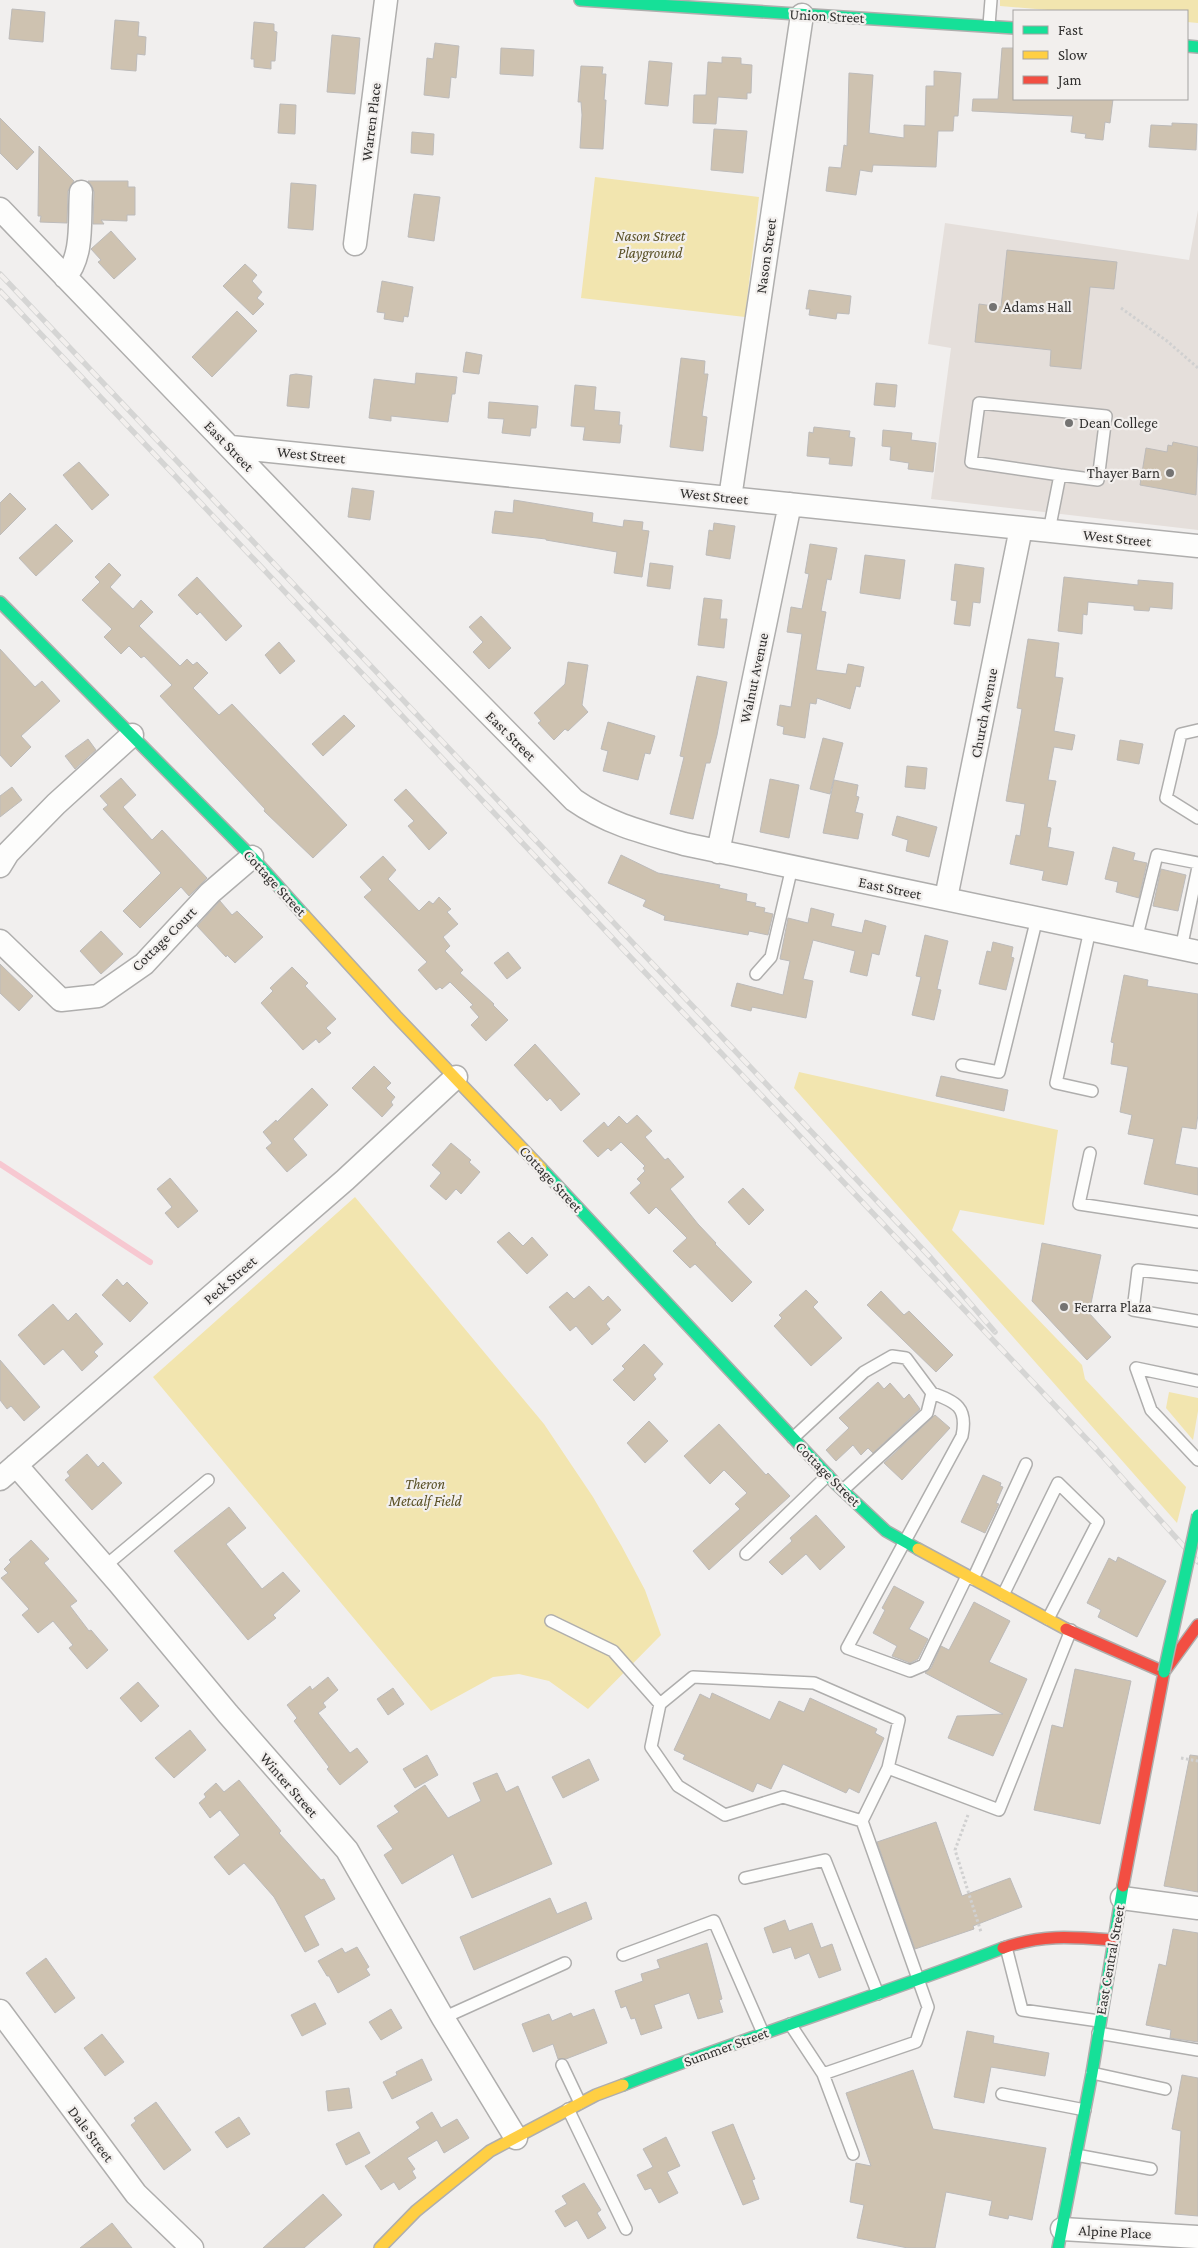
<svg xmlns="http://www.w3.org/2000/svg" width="1198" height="2248" viewBox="0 0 1198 2248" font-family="'Crimson Pro',serif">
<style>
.built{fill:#e5dfdb}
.green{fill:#f2e5af}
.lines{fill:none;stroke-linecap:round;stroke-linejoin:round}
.stream{stroke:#f7c8d1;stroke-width:6}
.building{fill:#cec2b0;stroke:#bdbbba}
.lane-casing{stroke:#afaead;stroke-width:14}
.street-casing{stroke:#afaead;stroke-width:25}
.fast-casing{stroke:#afaead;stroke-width:14}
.slow-casing{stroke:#afaead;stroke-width:14}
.jam-casing{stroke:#afaead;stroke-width:14}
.path{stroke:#d0d0d0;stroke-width:3;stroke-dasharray:2.5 2.5;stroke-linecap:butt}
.lane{stroke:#fdfdfc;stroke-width:11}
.street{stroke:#fdfdfc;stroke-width:22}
.fast{stroke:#16e098;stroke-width:11}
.slow{stroke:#ffcf43;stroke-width:11}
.jam{stroke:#f24e42;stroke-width:11}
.rail-casing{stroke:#d5d5d4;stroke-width:5.5}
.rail{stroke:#f2efed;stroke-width:4;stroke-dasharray:11;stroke-linecap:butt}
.fast-bridge-casing{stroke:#afaead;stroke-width:14;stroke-linecap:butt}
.fast-bridge{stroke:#16e098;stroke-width:11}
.poi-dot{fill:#747372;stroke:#f2efed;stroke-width:2}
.labels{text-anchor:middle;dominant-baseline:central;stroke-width:4.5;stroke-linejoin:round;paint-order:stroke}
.street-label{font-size:15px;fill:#31302f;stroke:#f2efed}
.park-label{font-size:15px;font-style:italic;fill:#584f24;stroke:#f2efed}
.poi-label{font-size:15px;fill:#31302f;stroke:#f2efed;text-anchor:start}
</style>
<rect width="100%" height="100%" fill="#f1efee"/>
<path class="built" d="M1198 210V530L931 499 951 348 928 344 945 223 1189 260Z"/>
<path class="green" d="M1000 0H1198V23L1187 22V11H1059L1000 6Z
M595 177 759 197 745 317 581 298Z
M799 1072 1058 1130 1044 1225 960 1210 952 1230 1082 1365 1085 1379 1186 1487 1177 1523 794 1088Z
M355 1197 544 1424 593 1497 621 1545 645 1590 661 1635 588 1709 549 1681 519 1674 493 1677 431 1711 153 1377Z
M1169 1392 1198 1398V1411L1193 1440 1166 1408Z"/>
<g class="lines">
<path class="stream" d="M0 1164 150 1262"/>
</g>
<path class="building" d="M12 9 45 12 43 42 9 39Z
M115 20 139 22 138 36 146 37 145 55 137 54 136 71 111 69Z
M254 22 274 24V31L277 32 275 61H271V69L254 67V59H251Z
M332 35 360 38 355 94 327 92Z
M435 43 459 46 456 78 451 77 449 98 424 95 427 58 433 59Z
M501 48 534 50 533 76 500 74Z
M1002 48H1014V99H1113L1110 123 1105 122 1103 140 1085 138 1086 134 1071 132 1073 116 972 111 973 99H998Z
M722 57 741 58V64L752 65 751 93H747V99L718 97 716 124 693 123 694 95H706L708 62 722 63Z
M649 61 672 63 668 106 645 104Z
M581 66 603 67 602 74H606L604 100H606L603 149 580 148 582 115 581 102H578Z
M934 71 961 73 958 116H954L953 131H938L936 167 873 165 872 172 860 170 856 195 826 191 829 167 841 168 844 145 847 146 849 73 873 75 869 133 904 138V125L925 126 926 86H934Z
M280 104 296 105 295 134 278 133Z
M0 118 34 152 17 170 0 153Z
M1172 123 1197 124 1196 150 1149 147 1151 125 1172 126Z
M714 129 747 131 743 173 711 170Z
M412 132 434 134 433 155 411 153Z
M39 146 74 181 68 191 67 223 40 222 41 216H38Z
M88 181H128V187H135V215H127V221L101 220 104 224H93L94 192 92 186Z
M291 183 316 185 313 230 288 228Z
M414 194 440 197 434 241 408 237Z
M111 231 136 259 114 279 98 262 101 260 91 249Z
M1007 250 1117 262 1114 289 1090 287 1081 369 1050 366 1051 350 975 342 979 304 1001 307Z
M245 264 257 275 252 281 262 292 257 298 264 304 253 315 223 286Z
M382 281 413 287 408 317 404 316 403 322 384 319 385 313 377 312Z
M809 290 851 296 849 314 837 313 836 319 809 315 810 309H806Z
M237 311 257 331 212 377 192 357Z
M466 352 482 355 479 374 463 372Z
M681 358 705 361 704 374H708L702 416 707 417 703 451 670 447Z
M416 373 457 377 455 394H452L448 422 391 416V421L369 418 374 379 415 384Z
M296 374 312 376 309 408 287 406 290 375Z
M876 383 897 385 895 407 874 405Z
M575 385 596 387 594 410 620 412 619 425H622L620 443 583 440 585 427 571 426Z
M489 402 538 406 536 428H531L530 436 502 433 504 419 488 418Z
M814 427 850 431 849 437 855 438 852 466 829 464 830 458 807 456 809 432 813 433Z
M883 430 912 433 911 440 936 443 933 472 908 469 909 463 890 460 891 447 882 446Z
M1173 442 1198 447 1196 495 1140 485 1146 448 1167 452 1168 445 1172 446Z
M79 462 109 495 92 510 63 475Z
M352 488 374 491 370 520 348 517Z
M10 493 26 509 0 535V503Z
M514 500 593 513 592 522 623 527 624 520 643 522 642 530 649 531 642 577 614 573 617 552 546 540V539L492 533 495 511 513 513Z
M714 523 735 526 730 559 706 555 709 530 713 531Z
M56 524 73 541 36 576 19 558Z
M810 544 837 548 831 580 827 579 821 611 826 612 816 670 846 674 848 664 864 667 860 687 856 686 850 709 817 698 816 704 810 703 805 738 783 734 784 727 777 725 780 705 791 707 802 634 787 632 791 607 802 609 809 574 805 573Z
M865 555 905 560 900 599 860 593Z
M109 563 121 575 110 587 133 609 141 600 153 612 139 626 180 666 187 659 193 665 197 662 208 673 193 688 219 715 232 704 347 825 313 858 264 811 265 809 160 696 172 685 144 656 141 658 129 646 121 654 104 637 112 629 82 600 100 582 95 577Z
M650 563 673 566 670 589 647 586Z
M955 564 984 568 980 603 973 602 970 626 954 624 957 601 951 600Z
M197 577 242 626 226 641 200 612 197 615 178 595Z
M1064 577 1138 585V580L1173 583 1172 609 1150 607 1149 611 1134 610V606L1088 602 1087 615 1083 614 1082 634 1058 631Z
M704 598 722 600 720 619H727L724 648 698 645Z
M481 616 511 648 489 669 473 652 483 642 469 627Z
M1028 639 1059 643 1055 677 1063 678 1054 731 1075 735 1072 750 1054 747 1048 780 1056 781 1047 827 1051 828 1048 847 1074 852 1067 885 1042 880 1044 871 1010 864 1016 835 1020 836 1025 804 1006 801 1022 709 1017 708Z
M279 642 295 661 280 674 265 655Z
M0 649 35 687 42 681 60 701 21 736 31 747 11 767 0 755Z
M568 662 588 665 582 705 588 712 568 731 565 729 554 740 538 723 541 721 534 713 565 684Z
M697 676 727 682 717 735 710 763H706L693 819 670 814 684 757 680 756Z
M344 715 355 726 323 756 312 744Z
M608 722 655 736 650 754 645 753 638 780 603 771 608 751 601 749Z
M823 738 843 743 830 794 810 789Z
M88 739 96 750 75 769 65 756Z
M1120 740 1143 744 1139 764 1117 760Z
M907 766 927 768 925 789 905 787Z
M121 778 136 795 123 807 152 840 162 830 207 878 189 896 181 887 140 928 123 911 161 873 103 809 108 805 100 796Z
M770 779 799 785 789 838 760 832Z
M834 780 858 785 856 796 859 797 855 812 863 814 858 839 823 833Z
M12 787 22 800 0 817V796Z
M406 789 447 833 429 850 408 826 414 821 394 800Z
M897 816 937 827 929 857 906 851 908 840 892 835Z
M1113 847 1135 853 1133 860 1147 863 1139 898 1116 892 1118 882 1105 879Z
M621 855 658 873 720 885 719 888 747 894 746 901 756 903 755 906 765 908 764 912 773 914 768 935 749 931 748 935 664 920 665 916 643 906 646 900 608 883Z
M383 856 396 870 388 879 419 911 429 901 433 904 439 897 451 909 447 912 458 924 443 937 450 946 445 951 463 970 460 973 494 1004 493 1005 508 1020 486 1041 471 1025 479 1017 470 1007 473 1005 450 982 442 989 440 987 436 990 418 970 427 962 364 897 372 890 360 877Z
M1161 869 1186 875 1178 911 1153 906Z
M220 901 232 915 237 911 263 937 235 963 227 955 226 957 197 926Z
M811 908 834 914 831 926 862 933 865 920 886 926 879 955 872 953 867 976 850 972 855 951 813 940 803 979 813 981 806 1018 752 1007 751 1011 731 1006 737 983 783 995 790 961 780 959 788 918 808 923Z
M101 931 123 954 101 974 80 951Z
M925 935 948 941 937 989 941 990 934 1020 912 1015 921 977 916 976Z
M993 942 1013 947 1011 957 1014 958 1006 990 979 984 987 951 991 952Z
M508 952 521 968 507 979 494 963Z
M0 964 33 996 19 1011 0 993Z
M292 967 308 983 305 986 336 1019 326 1028 331 1033 319 1043 316 1039 303 1050 261 1003 273 991 270 988Z
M1124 975 1148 980 1147 986 1198 994V1114L1196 1129 1182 1127 1175 1164 1198 1168V1195L1144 1184 1154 1139 1128 1134 1132 1115 1120 1112 1128 1067 1111 1064 1114 1043 1111 1042Z
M535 1044 580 1094 561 1111 550 1098 547 1101 514 1065Z
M374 1066 391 1083 386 1088 395 1097 391 1102 393 1105 382 1117 352 1088Z
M941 1076 1008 1090 1004 1111 936 1096Z
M312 1088 328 1105 293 1139 307 1155 287 1172 266 1148 272 1143 263 1132 276 1120 277 1122Z
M637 1115 652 1131 645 1137 665 1160 668 1158 684 1177 670 1189 698 1224 716 1243 715 1244 752 1282 732 1302 695 1264 690 1268 673 1251 687 1238 656 1207 649 1214 630 1193 641 1183 637 1179 645 1171 643 1168 645 1166 621 1142 611 1151 608 1148 598 1157 583 1141 604 1122 608 1127 619 1116 627 1124Z
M451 1143 471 1160 469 1162 480 1172 461 1194 456 1189 446 1200 430 1186 441 1173 432 1165Z
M170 1178 198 1211 178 1228 165 1213 172 1207 157 1189Z
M743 1188 764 1210 749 1225 728 1202Z
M509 1232 523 1246 532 1237 548 1255 527 1274 497 1242Z
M1042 1243 1101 1255 1089 1313 1111 1337 1087 1360 1032 1301Z
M117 1279 123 1286 127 1282 148 1303 130 1322 102 1295Z
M589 1286 603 1301 608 1296 621 1310 606 1324 610 1329 592 1345 576 1326 570 1331 549 1307 567 1292 574 1299Z
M806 1290 818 1302 813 1307 842 1338 811 1366 774 1326 782 1318 779 1315Z
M881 1291 904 1315 909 1311 953 1355 936 1372 867 1305Z
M53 1304 68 1321 76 1313 103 1344 94 1352 98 1356 82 1371 63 1349 44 1365 18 1335Z
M644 1344 663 1364 653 1375 656 1379 634 1401 613 1380 625 1369 622 1366Z
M0 1360 40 1407 24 1421 11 1406 7 1409 0 1400Z
M878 1382 884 1389 890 1383 904 1399 909 1394 920 1409 873 1453 868 1448 861 1455 853 1445 836 1461 826 1450 849 1428 839 1418Z
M935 1415 950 1428 902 1480 884 1463Z
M649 1421 668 1441 645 1463 627 1443Z
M719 1424 766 1475 768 1473 790 1496 709 1570 693 1551 740 1509 735 1504 747 1493 724 1470 710 1484 684 1456Z
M87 1454 98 1467 103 1462 122 1483 92 1510 65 1480 70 1476 67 1472Z
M983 1475 1001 1483 1000 1486 1003 1487 996 1503 999 1504 985 1533 961 1522Z
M229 1507 246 1528 226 1544 262 1589 283 1572 300 1591 273 1615 276 1618 248 1640 174 1551Z
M816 1515 845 1547 820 1570 806 1554 782 1575 769 1562 792 1541 790 1538Z
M31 1540 49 1559 44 1563 77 1601 70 1606 89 1631 91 1630 108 1650 87 1669 69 1648 73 1645 53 1621 38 1633 22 1615 29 1609 1 1578 8 1573 4 1569 11 1562 9 1560Z
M1118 1557 1166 1581 1137 1637 1098 1617 1101 1610 1087 1603 1109 1558 1116 1562Z
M894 1586 924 1602 909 1629 928 1639 918 1659 910 1663 892 1656 897 1646 873 1633 885 1610 882 1608Z
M974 1602 1010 1621 989 1662 1027 1679 993 1756 948 1738 957 1716 1003 1714 925 1673 931 1668 941 1646 949 1650Z
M1075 1669 1131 1681 1100 1824 1034 1810 1052 1725 1063 1728Z
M328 1677 338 1690 323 1703 326 1707 318 1713 350 1753 357 1748 368 1762 340 1785 327 1769 329 1767 294 1721 297 1718 287 1705 310 1686 312 1690Z
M138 1682 159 1706 141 1722 120 1698Z
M393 1688 404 1704 388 1715 377 1699Z
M712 1693 770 1720 779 1701 804 1712 810 1698 877 1729 875 1733 884 1738 859 1793 849 1788 846 1793 783 1764 771 1789 757 1783 753 1792 683 1759 685 1755 674 1750 700 1694 710 1699Z
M190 1730 206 1750 174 1778 155 1758Z
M427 1755 438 1775 415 1788 403 1769Z
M1190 1755 1198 1756V1892L1164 1886Z
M589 1759 599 1780 563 1798 552 1777Z
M497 1773 506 1792 518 1786 552 1864 472 1898 453 1854 402 1884 384 1855 393 1849 377 1826 399 1812 394 1806 425 1785 448 1818 481 1801 473 1783Z
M239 1780 281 1831 279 1833 321 1880 324 1879 335 1899 304 1916 319 1945 305 1952 274 1897 244 1863 229 1875 214 1857 240 1835 220 1810 210 1818 199 1803 206 1797 204 1794 216 1783 224 1792Z
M936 1822 962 1896 1010 1878 1022 1907 973 1926 974 1929 915 1949 877 1842Z
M550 1898 557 1914 586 1902 592 1919 474 1970 460 1937Z
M785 1920 789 1931 812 1923 821 1948 832 1944 841 1970 819 1978 809 1953 795 1959 791 1947 773 1953 764 1928Z
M1173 1929 1198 1933V2042L1170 2038 1171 2030 1146 2025 1159 1964 1166 1966Z
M707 1943 722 1999 719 2000 723 2012 698 2019 689 1993 654 2005 662 2028 641 2035 635 2018 631 2019 626 2006 621 2008 615 1991 643 1981 641 1974 660 1968 657 1960Z
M357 1947 369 1967 366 1969 370 1975 338 1993 329 1976H327L318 1961 342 1948 345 1953Z
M46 1958 75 1998 55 2013 26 1973Z
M315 2003 326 2024 302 2036 291 2015Z
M391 2009 402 2028 381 2040 369 2022Z
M594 2009 607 2043 566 2059H558L553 2044 533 2052 522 2024 549 2014 552 2021 571 2013 573 2017Z
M967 2031 994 2036 993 2043 1049 2053 1045 2076 991 2067 984 2103 954 2097Z
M102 2034 124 2062 105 2076 84 2048Z
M422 2059 432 2080 392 2099 383 2082 397 2075 396 2072Z
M913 2070 933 2129 1046 2148 1032 2220 1009 2215 1008 2219 989 2215 992 2201 946 2192 935 2248H908L857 2238 864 2205 850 2202 856 2163 871 2166 846 2093Z
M1182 2075 1198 2078V2216L1175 2214 1181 2131 1172 2129Z
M349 2088 352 2108 328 2111 326 2091Z
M156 2102 191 2150 164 2170 131 2125 136 2121 134 2118Z
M432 2112 441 2128 457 2119 469 2138 444 2153 437 2140 407 2158 415 2169 412 2171 416 2178 399 2190 394 2182 381 2190 365 2166 420 2128 416 2122Z
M239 2117 250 2134 227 2148 215 2132Z
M733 2124 755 2179 752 2180 759 2199 743 2205 712 2132Z
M359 2132 370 2153 346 2165 336 2144Z
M666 2137 680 2166 667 2172 678 2193 659 2203 651 2188 645 2190 637 2175 653 2167 643 2149Z
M584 2183 601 2210 597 2213 606 2228 588 2239 577 2220 565 2227 555 2211 567 2204 562 2196Z
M323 2194 342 2215 304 2248H263Z
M112 2223 132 2248H80Z"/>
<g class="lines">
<defs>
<path id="lane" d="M989 25 991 0
M1049 531 1060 475 1098 480 1106 416 979 403 971 462 1060 475
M1198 730 1181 734 1166 798 1198 818
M1090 930 1056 1083 1092 1091
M1136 940 1157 855 1198 863
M1181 949 1198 867
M756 974 771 957 792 867
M962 1065 999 1072 1037 918
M1090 1153 1079 1204 1198 1222
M1198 1277 1138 1270 1133 1310 1198 1321
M1198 1381 1136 1368 1151 1410 1198 1460
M932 1393C956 1402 968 1407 962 1436L847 1648 910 1671 924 1665 967 1576
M793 1438 864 1372 892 1356 906 1358 932 1393 927 1413 843 1490
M746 1554 828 1475
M104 1567 208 1480
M973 1579 1026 1464
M1003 1595 1058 1483 1098 1522 1048 1619
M551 1621 613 1651 660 1704 693 1677 814 1683 899 1720 888 1768 862 1821 928 2007 916 2042 823 2074
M660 1704 651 1747 678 1786 725 1815 783 1797 862 1821
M888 1768 999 1810 1071 1630
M745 1878 825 1860 878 1994
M1006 1947 1022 2010 1099 2021
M623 1955 714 1921 763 2033
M443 2018 565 1963
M790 2024 823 2074 853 2154
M1098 2033 1198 2050
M562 2065 580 2103
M1092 2073 1165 2089
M1002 2094 1085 2110
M568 2109 626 2229
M1076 2155 1151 2169"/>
<path id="street" d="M0 209 375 598 574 800C608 824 645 833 684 844L1198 952
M355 244 386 0
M65 277C84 256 79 220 81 192
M231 447 1198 546
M730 498 802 15
M718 852 790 504
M0 866 8 853 56 804 132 735
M946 898 1021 528
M0 941 61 1000 98 996 144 964 210 893 252 857
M16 1465 118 1582 228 1714 347 1850 443 2018 516 2138
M0 1479 345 1180 456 1077
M1122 1898 1198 1908
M0 2011 136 2194 192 2248
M1062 2229 1198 2237"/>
<path id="fast" d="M580 0 1014 28
M1187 46 1198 47
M0 602 252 857 304 915
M541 1168 836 1484 886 1531 918 1549
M623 2085C749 2036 878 1996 1003 1948
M1058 2248 1092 2073 1123 1886"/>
<path id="slow" d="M304 915 396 1016 541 1168
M918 1549 1066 1629
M380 2248 416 2211 490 2151 596 2095 623 2085"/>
<path id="jam" d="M1066 1629 1164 1672
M1123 1886 1164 1672 1198 1625
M1003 1948C1042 1934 1073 1937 1113 1940"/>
</defs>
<use href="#lane" class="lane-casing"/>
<use href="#street" class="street-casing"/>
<use href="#fast" class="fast-casing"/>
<use href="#slow" class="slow-casing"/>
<use href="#jam" class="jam-casing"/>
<path class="path" d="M1121 308 1167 341 1198 368
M1181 1758 1198 1761
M968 1815 955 1850 981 1932"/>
<use href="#lane" class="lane"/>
<use href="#street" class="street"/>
<use href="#fast" class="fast"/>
<use href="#slow" class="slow"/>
<use href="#jam" class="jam"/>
<defs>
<path id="rail" d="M0 274 931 1258 995 1332
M0 291 1097 1450 1198 1562"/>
</defs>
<use href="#rail" class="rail-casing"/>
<use href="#rail" class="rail"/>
<defs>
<path id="fast-bridge" d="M1164 1672 1198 1515"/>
</defs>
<use href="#fast-bridge" class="fast-bridge-casing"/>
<use href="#fast-bridge" class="fast-bridge"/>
</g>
<g class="poi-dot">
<circle cx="993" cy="307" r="5"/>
<circle cx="1069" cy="423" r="5"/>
<circle cx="1170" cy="473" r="5"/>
<circle cx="1064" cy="1307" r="5"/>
</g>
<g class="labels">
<g class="street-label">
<text transform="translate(827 16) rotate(3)">Union Street</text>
<text transform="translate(371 122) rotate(-83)">Warren Place</text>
<text transform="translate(766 256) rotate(-82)">Nason Street</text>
<text transform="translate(229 446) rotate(46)">East Street</text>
<text transform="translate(311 455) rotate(6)">West Street</text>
<text transform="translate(714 496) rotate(6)">West Street</text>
<text transform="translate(1117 538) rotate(6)">West Street</text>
<text transform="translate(754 678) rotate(-78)">Walnut Avenue</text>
<text transform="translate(984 713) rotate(-79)">Church Avenue</text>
<text transform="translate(511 736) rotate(45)">East Street</text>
<text transform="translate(275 883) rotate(47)">Cottage Street</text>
<text transform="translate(890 888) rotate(12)">East Street</text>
<text transform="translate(164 939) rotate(-45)">Cottage Court</text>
<text transform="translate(551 1179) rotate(47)">Cottage Street</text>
<text transform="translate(230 1280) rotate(-41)">Peck Street</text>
<text transform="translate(828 1474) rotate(45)">Cottage Street</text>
<text transform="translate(289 1785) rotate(49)">Winter Street</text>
<text transform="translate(1110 1960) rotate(-80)">East Central Street</text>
<text transform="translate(726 2047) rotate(-20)">Summer Street</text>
<text transform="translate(91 2134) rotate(53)">Dale Street</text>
<text transform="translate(1115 2232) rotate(3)">Alpine Place</text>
</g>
<g class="park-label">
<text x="650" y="236">Nason Street<tspan x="650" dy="17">Playground</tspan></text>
<text x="425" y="1484">Theron<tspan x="425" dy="17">Metcalf Field</tspan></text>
</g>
<g class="poi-label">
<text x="1003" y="307">Adams Hall</text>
<text x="1079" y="423">Dean College</text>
<text x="1160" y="473" text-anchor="end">Thayer Barn</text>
<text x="1074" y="1307">Ferarra Plaza</text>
</g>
</g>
<rect x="1013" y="10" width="175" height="90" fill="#f2efed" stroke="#a5a3a1"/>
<rect x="1023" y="26" width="25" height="8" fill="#16e098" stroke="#a5a3a1"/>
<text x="1058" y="35" font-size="15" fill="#31302f">Fast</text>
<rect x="1023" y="51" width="25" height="8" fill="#ffcf43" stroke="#a5a3a1"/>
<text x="1058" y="60" font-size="15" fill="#31302f">Slow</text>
<rect x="1023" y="76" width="25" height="8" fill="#f24e42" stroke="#a5a3a1"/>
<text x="1058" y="85" font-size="15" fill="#31302f">Jam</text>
</svg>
